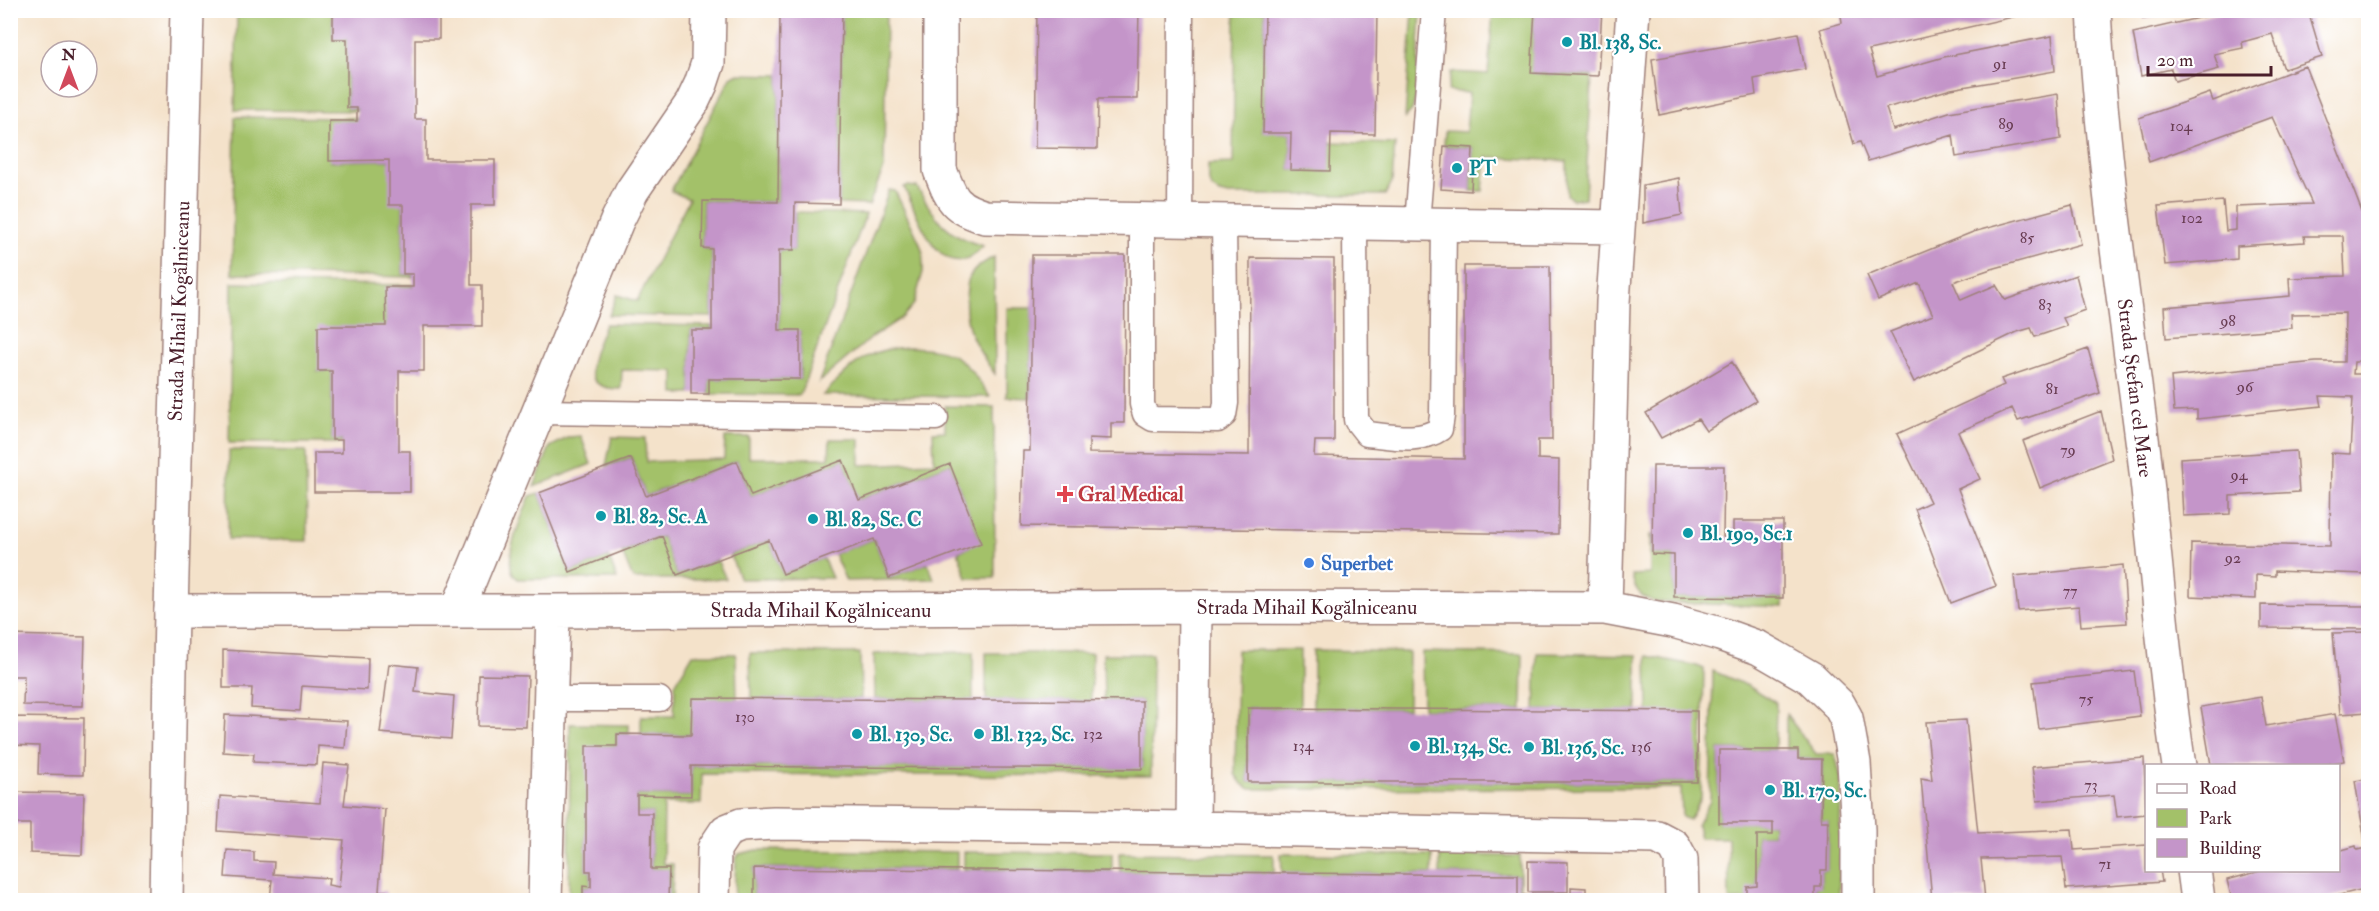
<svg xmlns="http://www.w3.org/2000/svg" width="2379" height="911" viewBox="0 0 2379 911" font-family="'IM FELL Double Pica',serif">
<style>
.green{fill:#a3c169;stroke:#76704a;stroke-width:1.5}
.building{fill:#c495c9}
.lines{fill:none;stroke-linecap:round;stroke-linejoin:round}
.service-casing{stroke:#9f807a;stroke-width:27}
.minor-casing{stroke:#9f807a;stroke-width:36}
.primary-casing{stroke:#9f807a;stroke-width:36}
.service{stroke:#fff;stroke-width:24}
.minor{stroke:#fff;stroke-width:33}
.primary{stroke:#fff;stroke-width:33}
.culture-dot{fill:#0f9aa8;stroke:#fff;stroke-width:2}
.health-dot{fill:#e0444e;stroke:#fff;stroke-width:2}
.shop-dot{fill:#3f7fe0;stroke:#fff;stroke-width:2}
.labels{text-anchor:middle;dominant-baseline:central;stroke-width:4.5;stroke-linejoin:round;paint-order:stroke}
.number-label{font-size:16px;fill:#683c52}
.culture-label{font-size:20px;font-weight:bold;fill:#0d838f;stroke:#fff;text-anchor:start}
.street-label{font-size:20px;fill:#4a1f2b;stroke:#fff}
.health-label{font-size:20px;font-weight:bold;fill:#be3a42;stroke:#fff;text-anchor:start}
.shop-label{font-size:20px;font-weight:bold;fill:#366cbe;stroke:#fff;text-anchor:start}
</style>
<rect width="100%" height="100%" fill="#fff"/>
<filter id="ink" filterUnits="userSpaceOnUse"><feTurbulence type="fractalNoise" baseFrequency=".0167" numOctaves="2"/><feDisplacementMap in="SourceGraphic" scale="12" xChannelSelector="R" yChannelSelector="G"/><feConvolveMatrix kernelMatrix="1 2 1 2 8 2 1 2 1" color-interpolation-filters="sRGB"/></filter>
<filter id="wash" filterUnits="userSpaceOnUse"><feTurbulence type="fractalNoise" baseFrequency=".008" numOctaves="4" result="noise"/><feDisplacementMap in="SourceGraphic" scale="24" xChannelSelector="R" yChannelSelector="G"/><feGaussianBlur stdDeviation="1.35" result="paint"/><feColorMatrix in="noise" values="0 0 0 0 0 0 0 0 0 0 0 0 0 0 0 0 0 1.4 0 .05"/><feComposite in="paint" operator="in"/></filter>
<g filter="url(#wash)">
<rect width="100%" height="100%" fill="#f4e2ca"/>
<path class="green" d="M237 11H333V39H347V108H357V111L235 110Z
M842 11H886L884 167 869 205 839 204Z
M1235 11H1265L1263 132 1291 133 1290 170 1329 171 1330 142 1395 144 1392 182 1385 195H1228C1207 191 1208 183 1208 164L1233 163Z
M1413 11H1421L1416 97 1412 110 1405 118Z
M1493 11H1535L1532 73 1592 76 1585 198 1573 200 1567 195V161L1486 157 1483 191H1471L1473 148 1444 146 1445 131 1466 132 1469 93 1448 91 1451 72 1488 74Z
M736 74 779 75 778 202 703 201 702 248 712 249V317L609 315 617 295 637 301 689 199 671 191 731 77Z
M235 117 357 118V121L330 161 389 160 403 205V274H413V277L232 274Z
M907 186 917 187C934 218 948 236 983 246 942 292 919 217 904 187Z
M889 190 895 191 919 241 923 253V272L914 304 903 317 872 337 819 382Z
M795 212 866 214 800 395 709 394V379H800V331L779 330V250H794Z
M994 257 995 374C977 349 963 328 966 296 967 291 967 282 969 278 973 269 986 261 994 257Z
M232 283 413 285 386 326 318 371H332V439L342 440V443H229Z
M1007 308H1032L1030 398 1007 397Z
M605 324 712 326V330H691V394H674V371L622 370 621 389C572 389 595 352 605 324Z
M908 347C958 349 962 357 990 397L823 395C853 365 864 349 908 347Z
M945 406 994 407 995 578H967L958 552 980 542 950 464 859 500 843 460 751 496 737 461 646 496 631 458 606 466 612 437 645 438 646 462 724 459 725 437H749V458H829L830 439H860V465L934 462 933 432 945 431Z
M581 436 591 464 534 487 550 447 569 437Z
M229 450 306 451 307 541 228 539Z
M539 493 570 572 609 557 617 579H518C498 566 523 515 530 496Z
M1650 535H1652L1653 554 1674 555V597L1783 598V607L1656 602C1641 598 1634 590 1632 575L1650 574Z
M662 536 677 575 717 560 726 579H633L622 552Z
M874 539 889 578 928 563 934 579 846 581 834 554Z
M769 540 783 574 823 558 832 578 740 579 730 555Z
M1237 650H1300V709L1248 708V782H1696L1648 711 1647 656 1697 666 1704 669 1701 799 1689 820 1682 817 1681 788 1250 789 1242 784 1235 774Z
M1313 650 1409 652 1408 709H1313Z
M973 652V700L875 699 874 654Z
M1422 652 1523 654 1522 710 1423 709Z
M750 653H860L861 699H751Z
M986 653H1092L1091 701 986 700Z
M1537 653 1637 655V711L1535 710Z
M693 654H736L737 699 691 735 641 734V716H674L675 684Z
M1103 654H1152L1151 776 702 774 701 804H664L663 864H673L672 900H668L669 870 651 869 652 813H637V795L691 796V766L1142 768V701H1104Z
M1713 671 1748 686 1776 703 1775 750H1719V822L1773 823V835H1757V886L1751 900H1729L1728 838H1700L1697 825 1710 801Z
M1786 714 1816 754H1835L1841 778 1839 900H1815V887L1821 886V870H1827L1828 822 1821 821 1822 759H1798V750H1786Z
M570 724 629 725V734H617V746L587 747 586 870 591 871V887L583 886V900H569Z
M757 850 957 852V869L754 868V900H734L736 859 739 854Z
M964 852 1112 853V871L964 869Z
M1119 853 1274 855V873L1120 872Z
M1281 854 1432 855V874L1282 873Z
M1440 855 1520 856V894L1523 895V900H1518V875L1440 874Z"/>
<g id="blocks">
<path class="building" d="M333 10H439V39H415V119H426V160H495V205H471V285H482V326H424V371H399V451H410V492H314V453H342V440H332V371H318V326H386L385 287H413V274H403V205H389V160L329 161V121H357V108H347V39H333Z
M780 10H842L839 204 795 203 794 250H779V330H800V379H709V394H691V330H712V249L702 248 703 201 778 202Z
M1037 10H1139L1137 99H1098L1097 149 1035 148Z
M1265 10H1377L1375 134 1331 133 1330 171 1290 170 1291 133H1263Z
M1535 10H1602L1598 76 1531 73Z
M1840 10H2043L1869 50 1877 76 1944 57 2052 36 2055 71 1951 89 1886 108 1893 130 1949 112 2058 94 2061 139 1956 157 1953 135 1868 161 1860 142 1854 144 1820 29 1842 23Z
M2142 10H2187L2188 13 2143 19Z
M2233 10H2308L2322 57 2284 69 2272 34 2242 42 2243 48 2214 54 2219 69 2175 81 2171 69 2141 76 2133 33Z
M1798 33 1805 69 1754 79 1756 95 1659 115 1652 59Z
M2305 66 2364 217 2368 216V362H2354L2353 374H2368V574L2275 571V576L2256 575V599L2190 596 2191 543 2330 546 2331 453 2350 454 2353 397 2320 396 2322 406 2197 419V410L2174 411 2171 377 2316 362H2344L2345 313 2291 314 2292 328 2166 338 2164 307 2290 296 2289 278 2345 276 2343 236H2304L2305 242 2237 246V259L2165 265 2158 206 2223 201 2226 231 2236 230V207L2312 204 2272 117 2149 162 2139 118 2210 93 2213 101Z
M1444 146 1473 148 1471 191 1441 189Z
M1679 178 1682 215 1643 223V185Z
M2072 205 2081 244 1988 270 1953 282 1961 300 1996 285 2005 300 2076 275 2085 310 2063 318 2067 326 2035 337 2031 328 2017 332 1914 382 1890 332 1933 315 1919 283 1878 300 1867 275 1973 232Z
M1032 255H1125L1124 423H1111V439L1089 438V453L1249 455 1250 258 1334 259V441H1315L1314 456 1464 459V266H1550L1552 440H1538V459L1559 460 1558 534 1021 526 1023 451H1030Z
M2088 349 2100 393 2018 421 2012 408 1958 432 1980 479 1958 489 1996 586 1951 603 1915 509 1930 502 1897 434 2004 385 2001 379Z
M1732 362 1756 401 1706 431 1698 419 1661 438 1646 413Z
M2101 411 2112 459 2040 488 2023 441Z
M2296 451 2299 492 2230 496V514L2183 516 2180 458Z
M631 458 646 496 737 461 751 496 843 460 859 500 950 464 981 543 889 578 874 539 783 574 769 540 677 575 662 536 570 572 539 493Z
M1653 466H1724L1723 537H1733V521H1783V598L1674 597V555L1652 554Z
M2123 565 2127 623 2081 626 2079 606 2018 611 2014 576Z
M2261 605 2368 606V629L2261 628Z
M2368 632V712L2340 714 2333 633Z
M10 635 85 637 83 706 23 705 24 676H10Z
M223 650 368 658 367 690 302 686 300 711 251 708 252 688H223Z
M389 664 418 667 415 692 454 696 451 739 380 733Z
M2134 671 2140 716 2039 729 2033 682Z
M479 675 528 676 526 727 478 726Z
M2261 697 2266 726 2335 714 2344 761 2321 765H2211L2201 707Z
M692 698 1142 701V769L691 766V796L637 795V813H652L651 869H669L668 900H583V886L591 887V871H586V746H617V734L691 735Z
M1248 708 1697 711V782H1248Z
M225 715 347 721 345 748 318 746 317 765 253 762 254 754 223 752Z
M10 717 84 718 83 775 38 774 39 746 10 745Z
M1966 720 1978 833 2072 829 2074 850 2146 845V870H2160L2162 882 2066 889 2062 857 1981 859 1985 900H1932L1921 778 1932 780 1926 722Z
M1719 750H1798V759H1822L1821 821H1828L1827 870H1821V887H1815V900H1747V887L1757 886V835H1773V823H1719Z
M2144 758 2146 814 2117 817 2114 795 2037 801 2032 767Z
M323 763 349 765 344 805 385 809 379 891H386L385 900H270L272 880 225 877 227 850 254 852V861L274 862 273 874 329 878 328 885 339 887 344 840 218 831 220 796 320 803Z
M2368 779V888L2320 900H2232L2227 880 2264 870H2338V851L2356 846 2357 850 2366 848 2355 781Z
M10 792 84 793 82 855 30 853V824H10Z
M1528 861 1568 862V892H1528Z
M754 868 1518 875V900H754Z
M1571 887 1586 888V896L1638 897V900H1523V895L1571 896Z"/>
</g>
</g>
<g filter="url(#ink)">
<use href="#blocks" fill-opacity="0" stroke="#9f807a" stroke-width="1.5"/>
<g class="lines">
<defs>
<path id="service" d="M1142 219V404L1145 414 1153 419 1218 420 1224 415 1226 403 1224 221
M1180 221 1181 10
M1355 222 1356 420 1367 434C1390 436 1420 443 1440 429L1442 416 1444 223
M1417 223 1434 10
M539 412 936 418
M550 699H659"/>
<path id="minor" d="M940 10V170C952 200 953 207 985 217L1617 227
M2094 10C2102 159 2125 306 2144 454 2156 557 2163 662 2179 766
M1605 608 1613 302 1633 10
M171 611H553L1195 607 1605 608 1673 621 1720 634 1759 648 1811 678 1839 705 1846 718 1854 763 1858 830V900
M457 611 617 221 632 191 692 103 701 84 708 63 709 10
M1193 828 1195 607
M2194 870 2198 900
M545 900 553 611
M713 900 714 849 726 831 741 825 774 823 1193 828 1657 837 1674 846 1681 859 1682 900"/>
<path id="primary" d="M166 900 171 611 187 10"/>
</defs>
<use href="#service" class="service-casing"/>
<use href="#minor" class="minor-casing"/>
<use href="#primary" class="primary-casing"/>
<use href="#service" class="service"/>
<use href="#minor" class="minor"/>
<use href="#primary" class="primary"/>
</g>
</g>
<g class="culture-dot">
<circle cx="1567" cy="42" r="6"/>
<circle cx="1457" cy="168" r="6"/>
<circle cx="601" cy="516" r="6"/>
<circle cx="813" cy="519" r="6"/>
<circle cx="1688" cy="533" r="6"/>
<circle cx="857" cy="734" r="6"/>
<circle cx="979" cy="734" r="6"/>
<circle cx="1415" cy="746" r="6"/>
<circle cx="1529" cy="747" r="6"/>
<circle cx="1770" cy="790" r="6"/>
</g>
<path class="health-dot" d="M1062 485h6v6h6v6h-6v6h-6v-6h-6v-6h6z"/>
<circle class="shop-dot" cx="1309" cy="563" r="6"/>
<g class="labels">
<g class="number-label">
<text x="2000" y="64">91</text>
<text x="2006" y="124">89</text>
<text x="2181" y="126">104</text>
<text x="2192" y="218">102</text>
<text x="2027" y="238">85</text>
<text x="2045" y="305">83</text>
<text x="2228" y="321">98</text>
<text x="2245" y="387">96</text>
<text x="2052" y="389">81</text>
<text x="2068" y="450">79</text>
<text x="2239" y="475">94</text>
<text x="2233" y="558">92</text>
<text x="2070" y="591">77</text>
<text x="2086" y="699">75</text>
<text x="745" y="717">130</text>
<text x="1093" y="734">132</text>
<text x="1303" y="746">134</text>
<text x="1641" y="747">136</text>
<text x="2091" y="785">73</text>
<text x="2105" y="864">71</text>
</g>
<g class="culture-label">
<text x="1579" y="42">Bl. 138, Sc.</text>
<text x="1469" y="168">PT</text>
<text x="613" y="516">Bl. 82, Sc. A</text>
<text x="825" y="519">Bl. 82, Sc. C</text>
<text x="1700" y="533">Bl. 190, Sc.1</text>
<text x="869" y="734">Bl. 130, Sc.</text>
<text x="991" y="734">Bl. 132, Sc.</text>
<text x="1427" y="746">Bl. 134, Sc.</text>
<text x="1541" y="747">Bl. 136, Sc.</text>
<text x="1782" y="790">Bl. 170, Sc.</text>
</g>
<g class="street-label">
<text transform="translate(179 311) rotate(-88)">Strada Mihail Kogălniceanu</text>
<text transform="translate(2135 388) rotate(83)">Strada Ștefan cel Mare</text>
<text x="1307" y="607">Strada Mihail Kogălniceanu</text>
<text x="821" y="610">Strada Mihail Kogălniceanu</text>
</g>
<g class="health-label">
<text x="1078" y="494">Gral Medical</text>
</g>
<g class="shop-label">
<text x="1321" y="563">Superbet</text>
</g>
</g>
<rect width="2379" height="911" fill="none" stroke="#fff" stroke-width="36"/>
<rect x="2145" y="764" width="195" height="108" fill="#ffffff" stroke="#b7a5aa" stroke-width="1.5"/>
<rect x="2157" y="784" width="30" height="9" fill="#ffffff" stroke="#b7a5aa" stroke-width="1.5"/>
<text x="2199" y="794" font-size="18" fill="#4a1f2b">Road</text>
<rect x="2157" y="809" width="30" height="18" fill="#a3c169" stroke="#b7a5aa" stroke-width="1.5"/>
<text x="2199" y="824" font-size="18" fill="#4a1f2b">Park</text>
<rect x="2157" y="839" width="30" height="18" fill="#c495c9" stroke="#b7a5aa" stroke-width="1.5"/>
<text x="2199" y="854" font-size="18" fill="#4a1f2b">Building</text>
<g transform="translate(69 69)"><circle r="28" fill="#ffffff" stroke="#b7a5aa" stroke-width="1.5"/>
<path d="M0-4.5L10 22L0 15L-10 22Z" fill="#d1495b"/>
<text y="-9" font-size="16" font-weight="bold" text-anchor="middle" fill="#4a1f2b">N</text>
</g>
<path d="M2148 66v9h123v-9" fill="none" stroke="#4a1f2b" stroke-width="3"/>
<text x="2157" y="66" font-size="18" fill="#4a1f2b" stroke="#ffffff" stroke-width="4.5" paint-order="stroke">20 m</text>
</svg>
